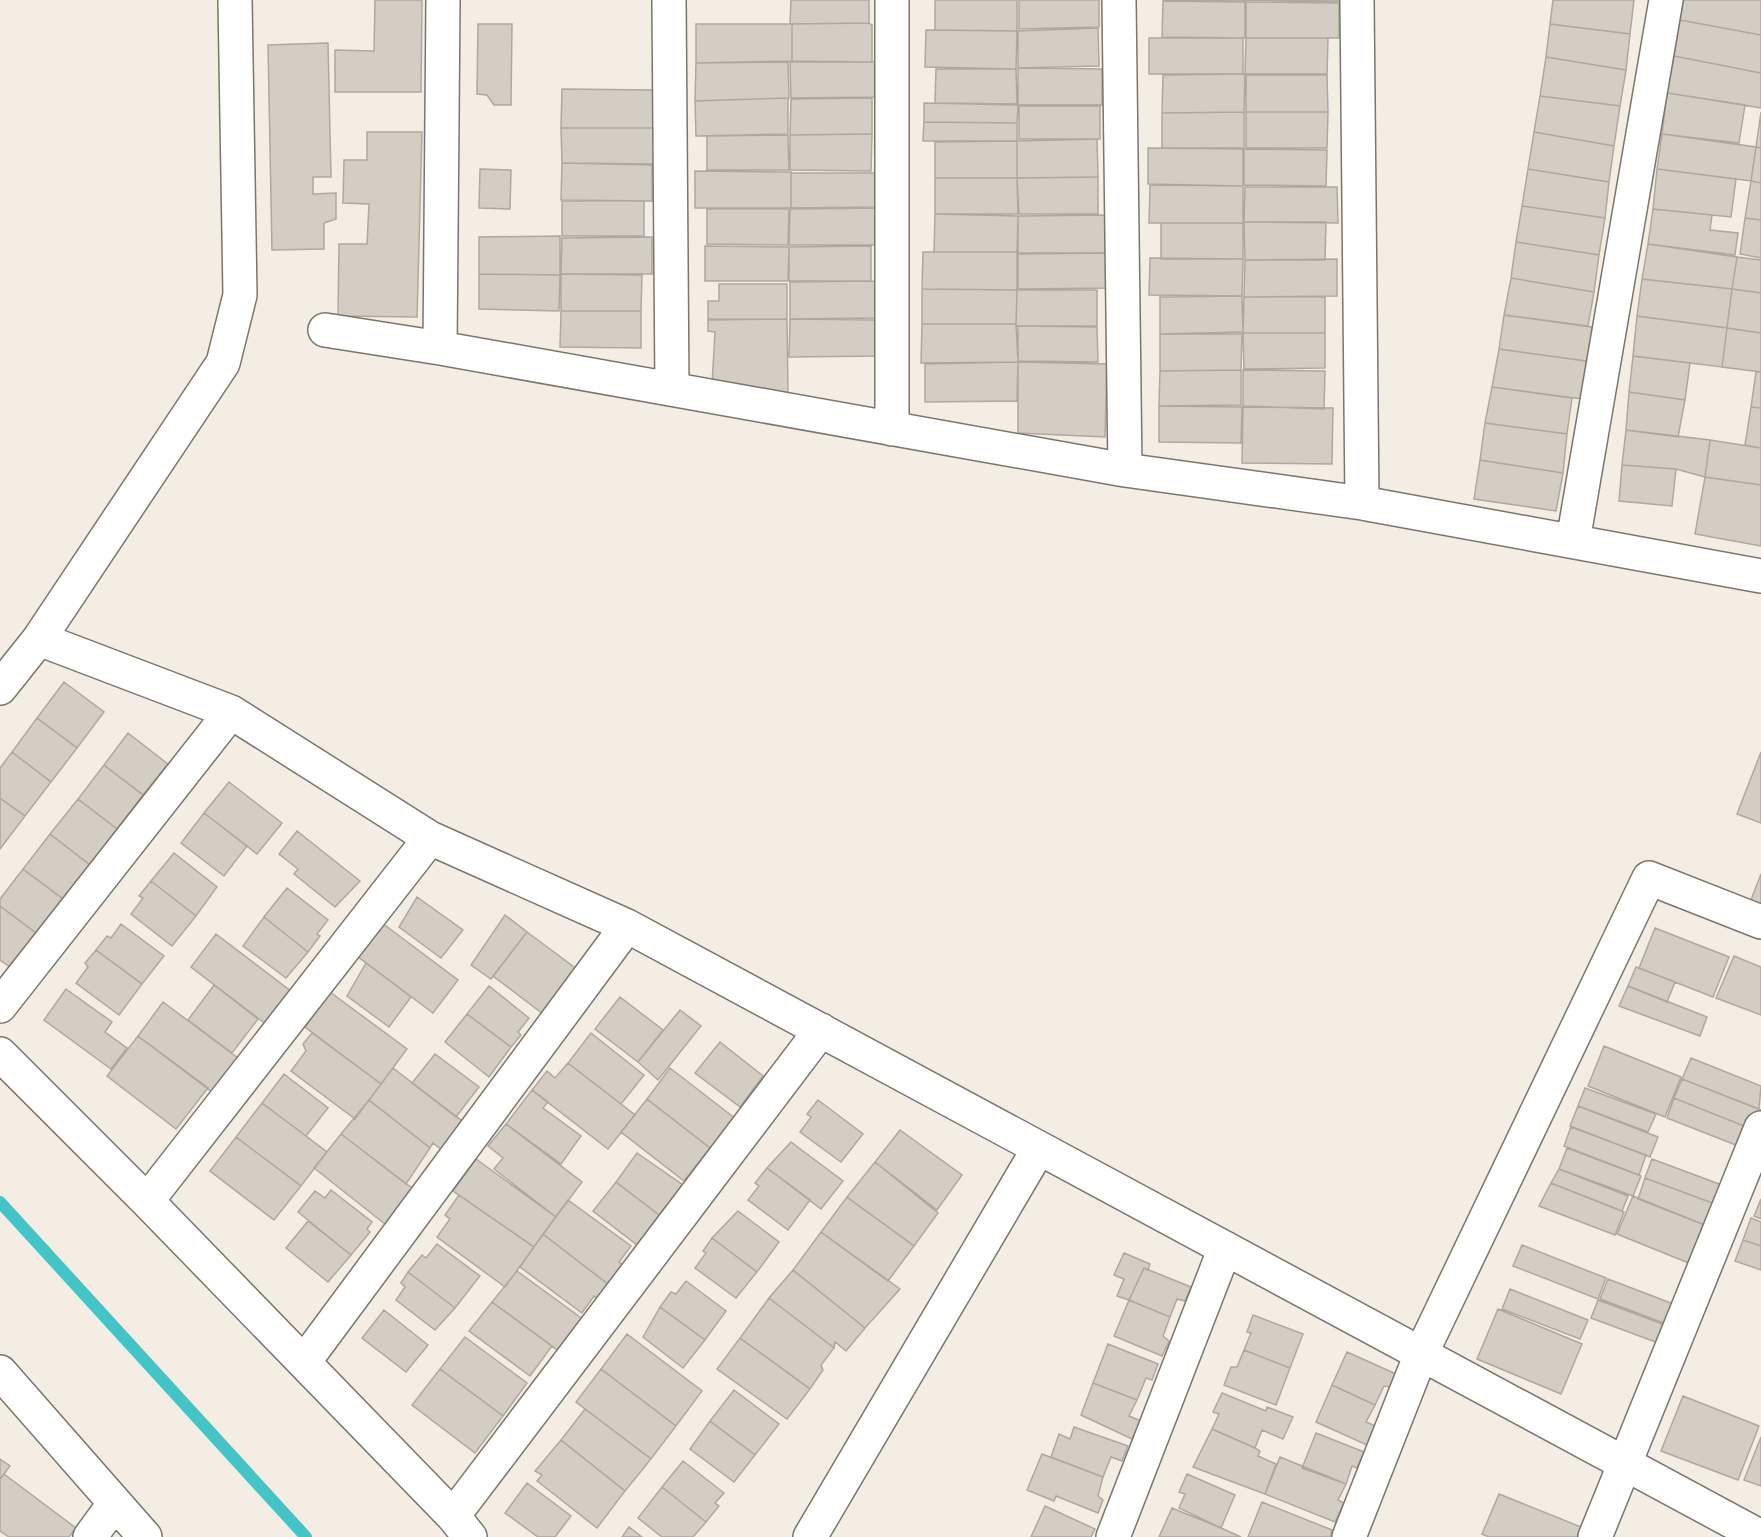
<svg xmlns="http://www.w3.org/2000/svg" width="1761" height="1537" viewBox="0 0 1761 1537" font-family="'Sofia Sans Condensed',sans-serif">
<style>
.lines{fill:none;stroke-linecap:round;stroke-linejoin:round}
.stream{stroke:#43c4c6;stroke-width:12}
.building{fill:#d3cdc4;stroke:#afa8a0;stroke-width:1.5}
.minor-casing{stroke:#7b756d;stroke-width:36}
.minor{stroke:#fff;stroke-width:33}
</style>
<rect width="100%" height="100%" fill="#f4ede4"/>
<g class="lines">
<path class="stream" d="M0 1202 306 1537"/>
</g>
<path class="building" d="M375 0H422L421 92H335V50L374 51Z
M791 0H869V23L790 24Z
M935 0H1017V31L935 30Z
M1019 0H1099V27L1019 29Z
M1163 0H1245V2Z
M1245 0H1338V2Z
M1553 0H1634L1630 34 1550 24Z
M1683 0H1761V35L1680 20Z
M1163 1 1245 2V38L1162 37Z
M1246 2 1339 3V38H1246Z
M1680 20 1761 35V73L1674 56Z
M869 23 872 25V62L792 61V24Z
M478 24H512L511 105H494L487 95 477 94Z
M696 24H792V61L696 63Z
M1550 24 1630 34 1626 70 1546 57Z
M1098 28 1099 66 1018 68V31Z
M926 30 1017 31 1016 69 925 67Z
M1149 38H1243V74H1149Z
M1246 38H1328L1327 74H1245Z
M328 43 331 177H313V194L336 193V219L324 223V249L272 250 268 45Z
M1674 56 1761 73V108L1667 93Z
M1546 57 1626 70 1620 106 1540 96Z
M788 62 789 98 695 101 696 63Z
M790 62H883V97L791 98Z
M1018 68 1102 69V105H1018Z
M936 69H1016L1017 104 935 103Z
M1245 74 1244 112 1162 113 1163 75Z
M1246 75H1327L1328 112H1246Z
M562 89 654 90V128H561Z
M1667 93 1745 105 1739 143 1662 134Z
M1540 96 1620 106 1614 146 1534 132Z
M788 98V134L696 136 695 101Z
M872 98V134L790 135 791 99Z
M924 103 1018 105 1017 123 924 122Z
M1019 106H1100V139H1019Z
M1244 112V148H1162V113Z
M1246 112H1328L1327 148H1246Z
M1761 112V148L1756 147Z
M924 122 1017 123V141H923Z
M561 128H656V164L562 163Z
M367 132H422L417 317 338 316 339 244H367L369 204 343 203 344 160H367Z
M1534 132 1614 146 1609 182 1528 169Z
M872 134 871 171 790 170V135Z
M1662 134 1756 147 1751 181 1657 169Z
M788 135 789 170H707V136Z
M1097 139 1098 177 1017 178V141Z
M1017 141V178H935V142Z
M1756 147 1761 148V183L1751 181Z
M1148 148 1243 149V186L1148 184Z
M1244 149 1327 150 1326 186 1244 185Z
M562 163 652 165V201L561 200Z
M480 169 511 170 510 209 479 208Z
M1528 169 1609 182 1605 218 1522 206Z
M1657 169 1736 179 1731 217 1653 209Z
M695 171 791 172V208H695Z
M791 173H883V207L791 208Z
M1098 177V214H1019L1017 178Z
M935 178H1017L1018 214H935Z
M1751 181 1761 183V220L1745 218Z
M1150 185 1243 186V223H1149Z
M1245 187H1337L1338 223 1244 222Z
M562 201H644V236H562Z
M1522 206 1605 218 1599 255 1516 242Z
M882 208V245H789L790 209Z
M707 209H789L788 245 707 244Z
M1653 209 1712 215 1710 230 1738 233 1735 255 1648 244Z
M935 214 1018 216 1017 252H934Z
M1111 215V253H1018V216Z
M1745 218 1761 220V258L1740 254Z
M1244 222H1326L1325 260H1245Z
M1161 223H1243V259H1161Z
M560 236V275L479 274V237Z
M652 237V274H561L562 238Z
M1516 242 1599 255 1594 292 1511 278Z
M1648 244 1737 257 1732 289 1642 279Z
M705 246 789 247 788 281H705Z
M871 246V281H789V247Z
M923 252H1017V290L922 289Z
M1111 253 1110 288 1018 289V254Z
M1737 257 1761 260V293L1732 289Z
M1150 258 1243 259 1242 296 1149 295Z
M1337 259V296L1244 297 1245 260Z
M479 274 560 275 559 311 479 309Z
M561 274 642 275 641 311H561Z
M1511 278 1594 292 1588 326 1504 315Z
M1642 279 1732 289 1727 328 1637 316Z
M871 281 882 282V318L790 319V282Z
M719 284H787V319H708V301H719Z
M922 289 1017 290 1016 324H922Z
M1732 289 1761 293V333L1727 328Z
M1017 290H1097V326H1016Z
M1242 296 1243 332 1160 334V297Z
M1244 297H1325V333H1243Z
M561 311H641V348L560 347Z
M1504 315 1598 328 1593 362 1499 349Z
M1637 316 1727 328 1722 367 1633 356Z
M787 319 788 396 712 385 715 332 708 331V320Z
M790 319 879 320V356L789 357Z
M922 324H1016L1018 362 921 363Z
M1018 326 1097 327 1098 362 1018 361Z
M1727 328 1761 333V372L1722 367Z
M1243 333H1325V368L1244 369Z
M1160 334H1242L1241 370 1160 371Z
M1499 349 1593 362 1589 400 1492 387Z
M1633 356 1690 363 1685 400 1629 392Z
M1018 362 1017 401 925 402V364Z
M1018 362 1107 364 1105 437 1018 433Z
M1241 370V405L1159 406 1160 371Z
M1243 370 1325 371 1324 409 1243 406Z
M1756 372H1761V408L1751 407Z
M1492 387 1572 398 1567 434 1485 423Z
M1629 392 1685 400 1678 437 1626 430Z
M1159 406 1242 407 1241 443 1159 442Z
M1243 407 1333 408 1332 464 1242 463Z
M1751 407 1761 408V448L1745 445Z
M1485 423 1567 434 1563 473 1480 460Z
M1626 430 1710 440 1705 477 1676 469 1622 465Z
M1710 440 1761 448V485L1705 477Z
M1480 460 1563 473 1556 511 1474 499Z
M1622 465 1676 469 1672 506 1619 501Z
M1705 477 1761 485V546L1695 534Z
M64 682 104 712 77 748 37 718Z
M37 718 77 748 51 782 12 752Z
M128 733 168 764 143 795 104 765Z
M12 752 51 782 25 816 0 798V768Z
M1761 752V823L1737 814Z
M104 765 143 795 117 829 78 799Z
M229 782 282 823 257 854 204 813Z
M0 798 25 816 0 849Z
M78 799 117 829 90 865 50 834Z
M204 813 247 846 224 876 181 843Z
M297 831 360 881 335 907 294 874 298 869 279 854Z
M50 834 90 865 63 899 23 869Z
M174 853 217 887 196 916 151 881Z
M23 869 63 899 36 933 0 906V899Z
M1761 874V915L1747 910Z
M151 881 196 916 172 946 131 914 143 898 139 896Z
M287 888 328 920 317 934 320 936 308 952 264 917Z
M417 897 463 930 441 958 399 927Z
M0 906 36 933 10 967 0 960Z
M505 915 527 932 491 979 471 965Z
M264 917 308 952 286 978 243 946Z
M382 923 458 980 433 1013 357 956Z
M121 924 164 956 142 984 96 950 107 936 111 938Z
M1655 928 1729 957 1713 997 1639 968Z
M527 932 578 970 543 1014 493 976Z
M216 934 292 992 267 1025 191 967Z
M96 950 142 984 119 1015 76 983 88 967 85 963Z
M1734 956 1761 967V1015L1716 998Z
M366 963 411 997 389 1027 347 996Z
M1636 967 1675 982 1667 1002 1628 986Z
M214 985 258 1019 232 1053 188 1020Z
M489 986 529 1018 518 1032 521 1035 511 1047 467 1014Z
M1628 986 1707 1017 1700 1036 1619 1006Z
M66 989 112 1022 105 1032 127 1048 111 1069 44 1020Z
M330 992 407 1049 381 1084 305 1027Z
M620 997 663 1030 638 1062 595 1029Z
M163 1002 238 1058 212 1092 138 1036Z
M680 1010 701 1026 658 1080 638 1062Z
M467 1014 511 1047 489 1077 445 1042Z
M312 1033 381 1084 355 1119 291 1071 306 1051 303 1044Z
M591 1033 644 1075 621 1104 568 1063Z
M138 1036 208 1088 176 1129 107 1076Z
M720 1042 763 1076 740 1107 695 1073Z
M1604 1046 1681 1077 1665 1117 1588 1086Z
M435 1054 479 1087 456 1117 412 1083Z
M1691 1058 1761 1086 1759 1109 1682 1079Z
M568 1063 635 1115 608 1149 532 1090 547 1071 555 1078Z
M393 1068 466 1124 444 1152 433 1143 430 1148 369 1100Z
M670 1068 736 1119 710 1148 647 1099Z
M284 1074 328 1108 306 1136 262 1103Z
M1682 1079 1761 1110 1754 1130 1674 1098Z
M1585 1088 1656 1114 1648 1132 1578 1106Z
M532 1090 548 1102 543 1108 581 1136 561 1164 506 1124Z
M1674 1098 1754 1130 1746 1149 1667 1118Z
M647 1099 710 1148 684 1181 621 1132Z
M369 1100 430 1148 406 1184 341 1134Z
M818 1100 863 1134 841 1162 800 1132 811 1117 807 1114Z
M262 1103 327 1152 301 1186 236 1137Z
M1578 1106 1658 1137 1650 1157 1570 1126Z
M506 1124 582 1182 556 1217 494 1169 503 1158 488 1146Z
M1571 1127 1646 1155 1639 1175 1564 1146Z
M900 1130 962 1175 937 1210 875 1162Z
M341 1134 417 1192 390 1228 314 1168Z
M236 1137 301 1186 274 1220 210 1171Z
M791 1142 843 1181 821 1209 767 1168Z
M1567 1148 1641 1176 1633 1196 1559 1169Z
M637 1153 683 1185 659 1215 616 1182Z
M476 1159 556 1217 534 1247 453 1191Z
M1652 1159 1730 1188 1723 1207 1645 1178Z
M875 1162 938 1213 914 1246 847 1197Z
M767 1168 810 1200 788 1230 748 1200 759 1186 755 1183Z
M1559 1169 1628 1196 1622 1211 1551 1183Z
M1645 1178 1723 1207 1715 1229 1638 1199Z
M616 1182 659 1215 637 1245 593 1211Z
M1551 1183 1624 1212 1615 1235 1539 1206Z
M331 1190 372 1222 367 1229 370 1232 351 1255 298 1212 315 1191 325 1198Z
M459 1195 534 1247 505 1287 437 1237 450 1219 445 1215Z
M1633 1196 1712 1228 1696 1266 1617 1234Z
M847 1197 914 1246 888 1281 821 1232Z
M1761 1199V1219L1754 1216Z
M568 1200 631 1246 619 1262 625 1267 609 1285 543 1234Z
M738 1211 779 1242 757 1272 712 1238Z
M1751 1218 1761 1222V1246L1743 1240Z
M308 1221 351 1255 328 1282 286 1248Z
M821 1232 900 1289 865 1328 793 1270Z
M543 1234 609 1285 598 1299 594 1296 582 1313 520 1267Z
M712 1238 757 1272 736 1298 695 1268 706 1253 703 1251Z
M1743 1240 1761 1246V1270L1735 1261Z
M437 1244 480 1276 455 1308 408 1272 422 1255 426 1258Z
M1522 1245 1606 1278 1598 1299 1513 1266Z
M1124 1253 1150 1264 1148 1270 1144 1268 1129 1300 1117 1296 1124 1279 1114 1275Z
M1144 1268 1191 1287 1185 1301 1177 1299 1170 1317 1129 1300Z
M793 1270 865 1328 846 1351 835 1342 834 1348 769 1298Z
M517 1271 588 1323 564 1355 492 1302Z
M408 1272 455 1308 435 1330 396 1300 405 1287 401 1283Z
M1608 1279 1676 1305 1669 1325 1600 1299Z
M686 1281 726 1311 705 1340 660 1307 671 1292 676 1294Z
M1510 1289 1588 1320 1580 1339 1502 1309Z
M769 1298 834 1348 821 1365 823 1370 810 1389 740 1338Z
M1129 1300 1170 1317 1163 1336 1169 1341 1162 1356 1114 1336Z
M1598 1300 1676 1329 1669 1347 1591 1318Z
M492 1302 552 1346 530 1376 469 1331Z
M660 1307 705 1340 683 1368 643 1337Z
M1498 1309 1582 1344 1561 1394 1477 1359Z
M384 1310 428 1345 406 1372 362 1338Z
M1253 1315 1303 1334 1290 1368 1244 1350 1251 1333 1247 1332Z
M627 1334 702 1391 676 1426 601 1369Z
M465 1337 527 1383 503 1416 440 1369Z
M740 1338 810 1389 787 1419 717 1369Z
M1108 1344 1158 1364 1152 1380 1146 1378 1137 1400 1093 1383Z
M1244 1350 1290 1368 1276 1405 1224 1385 1231 1367H1237Z
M1347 1352 1396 1374 1391 1387 1384 1386 1375 1405 1332 1385Z
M440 1369 503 1416 475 1453 412 1405Z
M601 1369 676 1426 651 1459 576 1402Z
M1093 1383 1137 1400 1129 1416 1141 1421 1132 1439 1081 1415Z
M1332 1385 1375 1405 1366 1422 1375 1426 1367 1445 1316 1422Z
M734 1390 779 1424 755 1455 710 1421Z
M1222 1393 1266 1411 1267 1407 1293 1417 1283 1439 1262 1430 1255 1448 1212 1429 1219 1414 1213 1412Z
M1683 1396 1759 1426 1738 1480 1661 1451Z
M585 1409 651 1459 625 1491 561 1440Z
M710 1421 755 1455 734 1482 690 1449Z
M1074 1427 1128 1446 1122 1461 1111 1457 1103 1477 1051 1457 1059 1434 1070 1439Z
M1212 1429 1255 1448 1260 1451 1258 1456 1276 1464 1265 1494 1193 1467Z
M1316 1433 1364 1452 1357 1468 1352 1466 1346 1484 1302 1468Z
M1761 1437V1486L1744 1480Z
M561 1440 625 1491 597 1528 537 1481 542 1475 535 1471Z
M1042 1454 1103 1477 1098 1496 1103 1500 1098 1513 1056 1496 1054 1501 1027 1490Z
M1280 1457 1346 1484 1338 1500 1344 1503 1335 1522 1265 1494Z
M0 1459 10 1466 0 1479Z
M683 1461 724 1493 715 1503 719 1506 706 1522 662 1487Z
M4 1474 76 1528 69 1537H9L0 1531V1479Z
M1187 1474 1235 1495 1221 1528 1179 1508 1185 1494 1179 1492Z
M527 1483 571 1516 555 1537H538L505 1513Z
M662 1487 706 1522 693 1537H662L638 1518Z
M1499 1494 1581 1527 1577 1537H1489L1482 1534Z
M1262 1502 1332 1530 1330 1537H1248Z
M1045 1506 1095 1529 1091 1537H1031Z
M1172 1508 1221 1528 1241 1537H1159Z
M629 1527 642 1537H622Z"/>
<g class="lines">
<defs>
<path id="minor" d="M669 0 672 389
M892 0V429
M1119 0 1125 470
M1357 0 1362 503
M325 330 440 348 1125 470 1362 503 1761 576
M440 348 443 0
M1573 541 1666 0
M39 639 231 712 430 838 627 926 1761 1537
M0 688 39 639 223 363 240 295 235 0
M0 1006 231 712
M0 1054 147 1201 453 1516 470 1537
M147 1201 430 838
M304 1362 627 926
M0 1372 145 1537
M453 1516 821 1030
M90 1537 114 1504
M810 1537 1039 1148
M1113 1537 1225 1248
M1349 1537 1421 1354 1649 878 1761 922
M1595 1537 1761 1128"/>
</defs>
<use href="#minor" class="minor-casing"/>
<use href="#minor" class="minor"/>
</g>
</svg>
